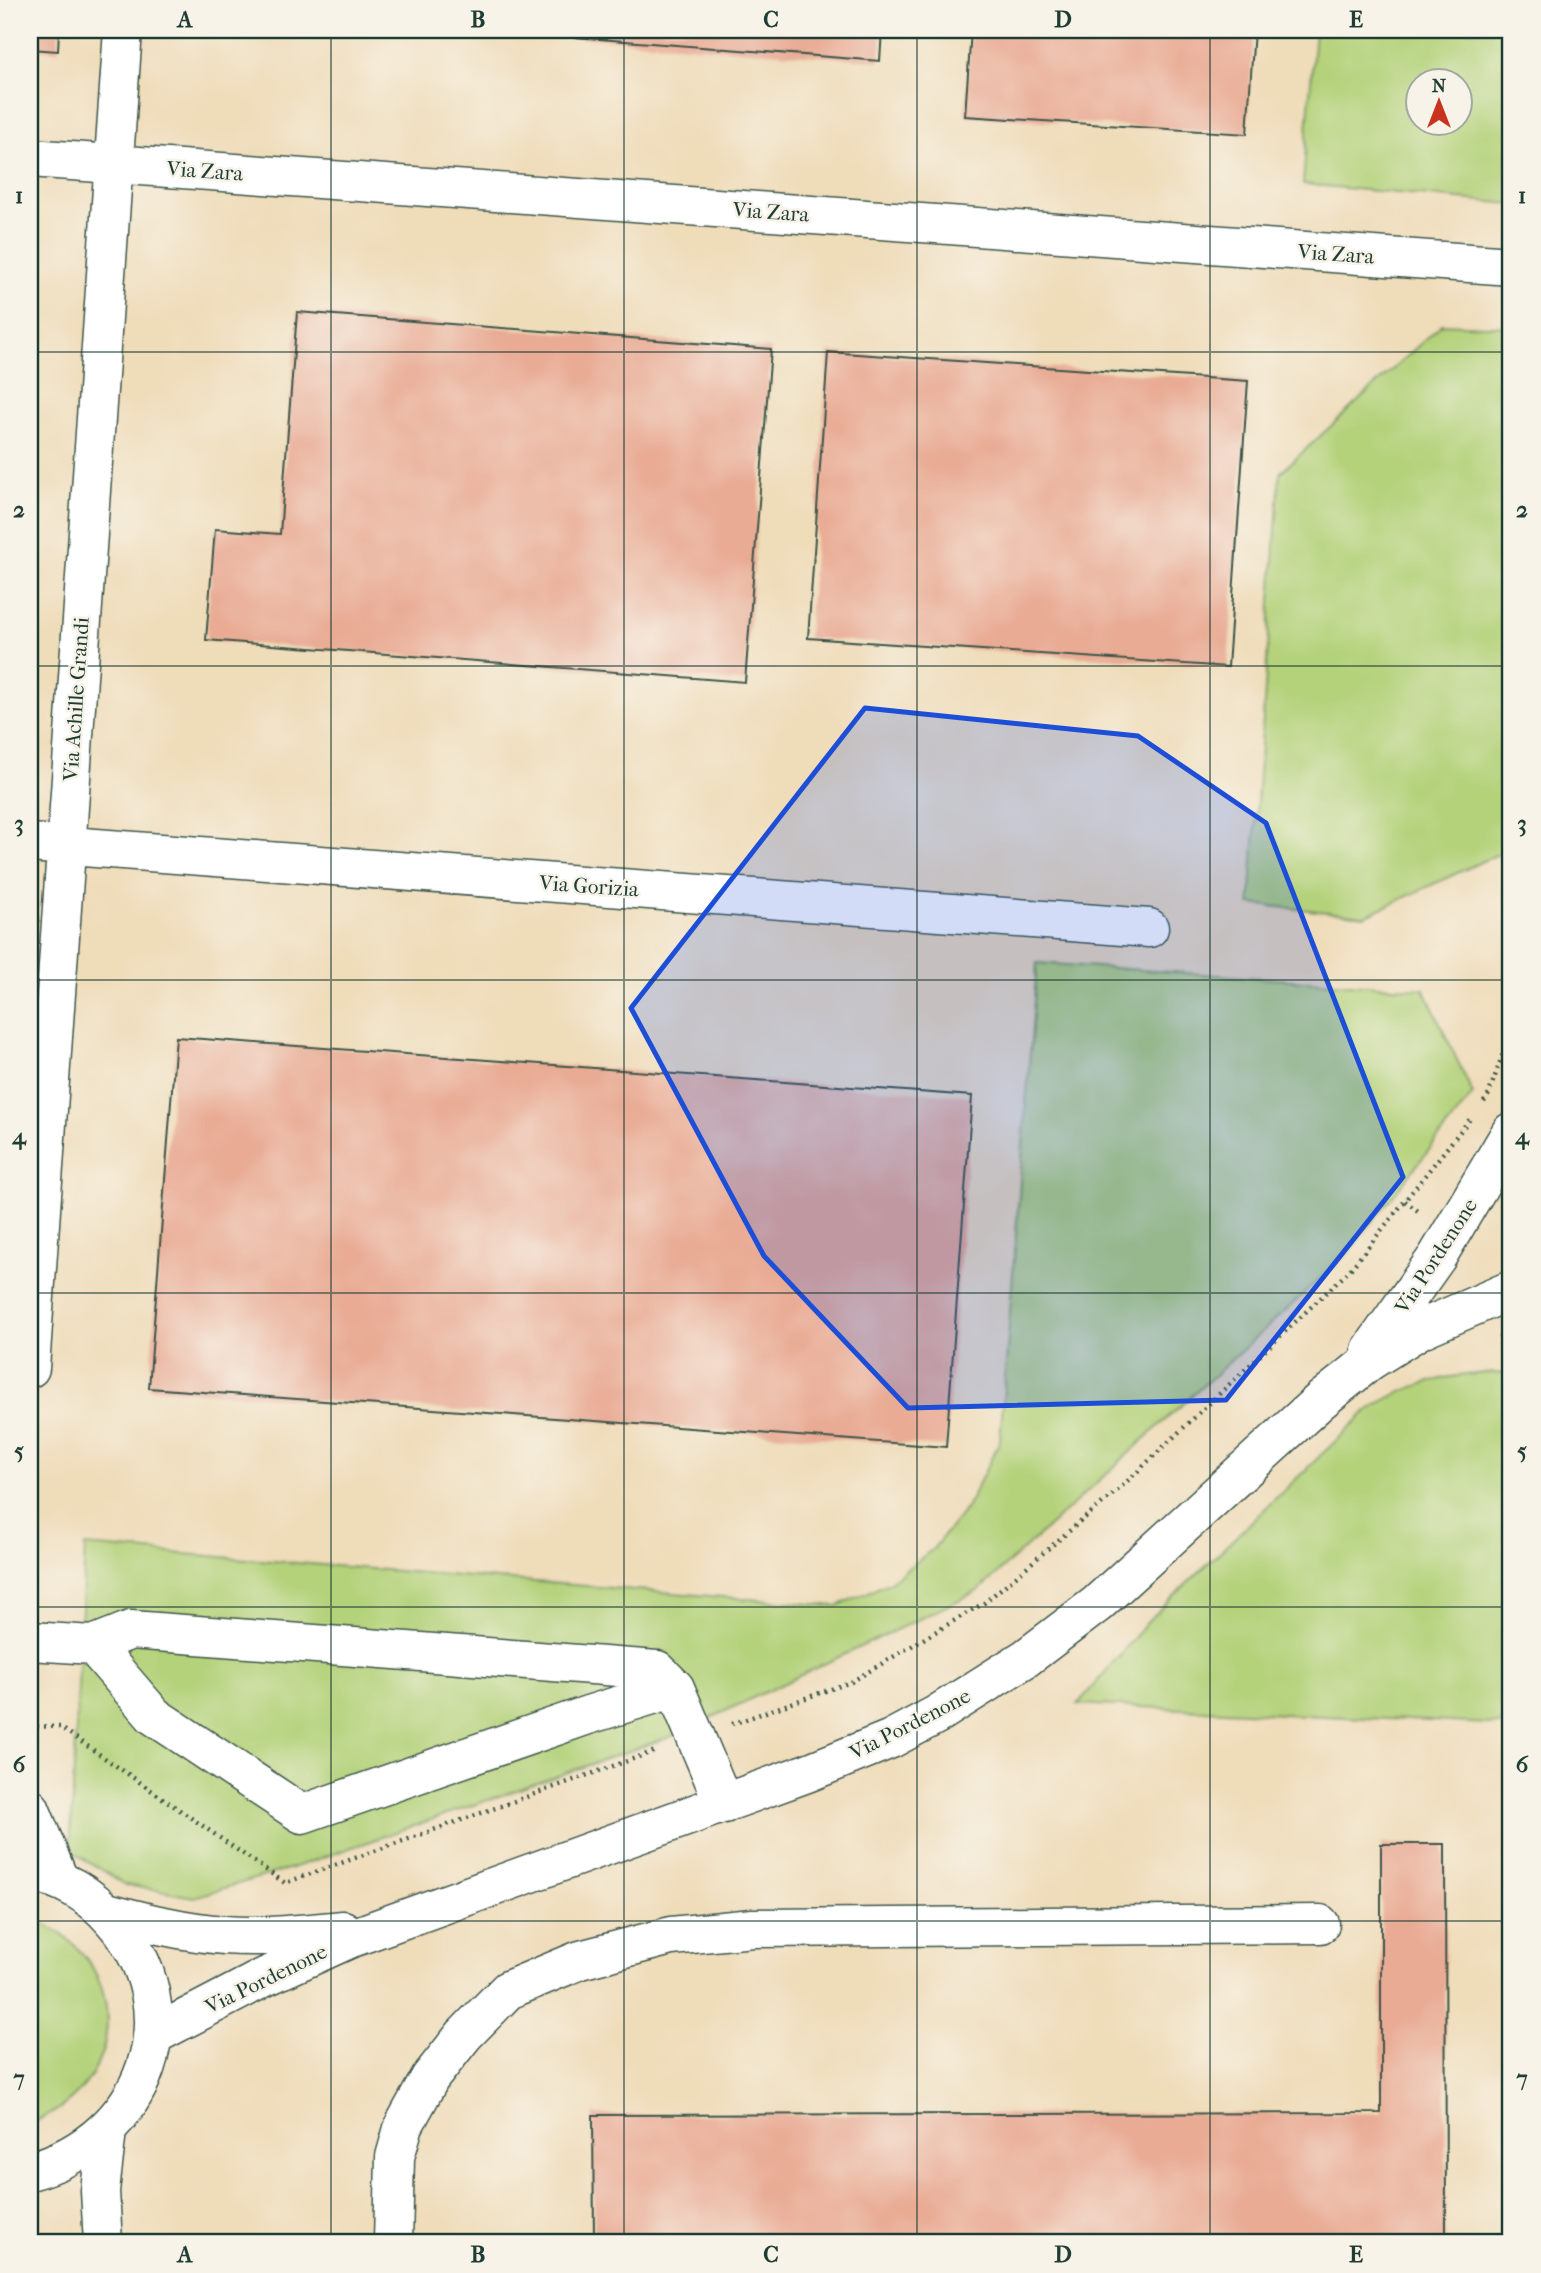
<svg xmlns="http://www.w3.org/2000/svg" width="1541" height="2273" viewBox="0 0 1541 2273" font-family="'IM FELL French Canon',serif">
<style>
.green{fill:#b4d27a;stroke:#6a8857;stroke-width:2;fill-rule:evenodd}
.building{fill:#e9ab94}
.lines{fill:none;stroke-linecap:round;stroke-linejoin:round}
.minor-casing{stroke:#3e5548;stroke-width:41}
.path{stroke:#3e5548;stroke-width:4.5;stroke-dasharray:2 5;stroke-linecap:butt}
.minor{stroke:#fff;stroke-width:38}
.marked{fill:#1d4ed8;fill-opacity:0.2;stroke:#1d4ed8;stroke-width:5;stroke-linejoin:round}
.grid{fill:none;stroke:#1f3d34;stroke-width:2;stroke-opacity:0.55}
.labels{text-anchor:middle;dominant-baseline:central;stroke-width:5;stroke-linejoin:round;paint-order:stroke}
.street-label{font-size:21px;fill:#1f3d34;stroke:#f7f3e8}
.neatline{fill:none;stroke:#1f3d34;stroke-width:2.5}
.grid-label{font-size:23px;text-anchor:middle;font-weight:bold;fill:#1f3d34}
</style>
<rect width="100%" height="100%" fill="#f7f3e8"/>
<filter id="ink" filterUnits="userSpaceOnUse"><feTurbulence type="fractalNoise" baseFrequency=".0143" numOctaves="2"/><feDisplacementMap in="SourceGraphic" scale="14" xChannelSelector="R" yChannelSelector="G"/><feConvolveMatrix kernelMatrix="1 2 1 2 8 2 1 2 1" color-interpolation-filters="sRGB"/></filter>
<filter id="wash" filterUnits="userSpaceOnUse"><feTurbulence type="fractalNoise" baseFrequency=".00686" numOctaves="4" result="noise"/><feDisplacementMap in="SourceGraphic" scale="28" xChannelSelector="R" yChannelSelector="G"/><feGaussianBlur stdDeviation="1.57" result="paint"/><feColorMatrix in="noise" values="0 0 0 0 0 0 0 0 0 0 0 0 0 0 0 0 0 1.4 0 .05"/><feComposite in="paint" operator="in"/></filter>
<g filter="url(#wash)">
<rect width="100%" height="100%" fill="#efdcb9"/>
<path class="green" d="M1315 30H1511V204L1303 184ZM1418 80H1460V122H1418Z
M1442 324 1511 327V848L1365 916 1250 904 1280 473Z
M1037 963 1424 989 1473 1094 1345 1256 978 1591 675 1735 298 1866 194 1897 126 1885 70 1850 85 1546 837 1606 889 1583 933 1549 967 1507 1000 1441Z
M1496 1373 1511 1374V1725L1078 1704 1151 1618 1367 1411C1409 1383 1447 1374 1496 1373Z
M30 1918C132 1955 133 2086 30 2123Z"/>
<g id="blocks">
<path class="building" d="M30 30H59L58 51 30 49Z
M510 30H882L880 61 510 32Z
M971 30H1254L1247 134 965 116Z
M297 312 771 349 745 682 206 640 215 529 280 534Z
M828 352 1248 381 1228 667 808 638Z
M176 1037 972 1096 946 1447 149 1388Z
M1381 1844H1445L1446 2243H594L593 2115 1381 2113Z"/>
</g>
</g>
<g filter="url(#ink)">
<use href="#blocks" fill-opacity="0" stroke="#3e5548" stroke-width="2"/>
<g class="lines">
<defs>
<path id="minor" d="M30 158 1511 266
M30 843 1149 928
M1371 1350 1437 1257 1511 1132
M30 1368 123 30
M30 1641 93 1645
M675 1688 588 1715 302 1814 154 1716 93 1645 131 1630 657 1670 675 1688 724 1804
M30 1808 59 1880
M30 1872C61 1877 91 1895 112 1919 194 2011 146 2140 30 2171
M107 1912C145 1922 184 1932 224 1935 264 1938 304 1934 343 1930
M152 2036 265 1977 349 1939 807 1773 891 1739 936 1715 1026 1658 1097 1604 1320 1401 1370 1361 1421 1329 1511 1290
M103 2243 100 2191 107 2130
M393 2243 395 2157 404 2125 430 2078 464 2035 508 1990 580 1960 671 1936 753 1928 1320 1924"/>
</defs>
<use href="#minor" class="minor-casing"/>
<path class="path" d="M1484 1102 1488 1096 1511 1031
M1405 1201 1418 1211
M1500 1336 1501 1346 1511 1347
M732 1724 851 1682 984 1603 1119 1489 1349 1271 1470 1119
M30 1726 60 1727 285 1883 658 1750"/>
<use href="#minor" class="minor"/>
</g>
</g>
<path class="marked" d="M865 708 1138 736 1266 823 1403 1177 1226 1400 908 1408 764 1256 631 1008Z"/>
<path class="grid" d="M331 30V2243M624 30V2243M917 30V2243M1210 30V2243M30 352H1511M30 666H1511M30 980H1511M30 1293H1511M30 1607H1511M30 1921H1511"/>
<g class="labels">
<g class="street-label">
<text transform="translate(205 171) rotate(4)">Via Zara</text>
<text transform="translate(771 212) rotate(4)">Via Zara</text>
<text transform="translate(1336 254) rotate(4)">Via Zara</text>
<text transform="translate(76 699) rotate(-86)">Via Achille Grandi</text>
<text transform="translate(589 886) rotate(4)">Via Gorizia</text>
<text transform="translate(1436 1256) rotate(-57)">Via Pordenone</text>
<text transform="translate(910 1724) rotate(-27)">Via Pordenone</text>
<text transform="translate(266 1979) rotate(-26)">Via Pordenone</text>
</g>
</g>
<rect width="1541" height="2273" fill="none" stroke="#f7f3e8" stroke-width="77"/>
<g transform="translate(1439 102)"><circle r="33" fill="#f7f3e8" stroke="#a1aaa0" stroke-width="2"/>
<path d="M0-5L12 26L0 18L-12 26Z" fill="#c8321e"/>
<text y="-10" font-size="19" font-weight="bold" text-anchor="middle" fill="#1f3d34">N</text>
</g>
<rect x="38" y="38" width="1464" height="2196" class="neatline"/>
<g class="grid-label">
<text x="185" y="27">A</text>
<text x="478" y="27">B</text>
<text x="771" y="27">C</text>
<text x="1063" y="27">D</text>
<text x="1356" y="27">E</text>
<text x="19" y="203">1</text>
<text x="1522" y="203">1</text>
<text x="19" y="517">2</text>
<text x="1522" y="517">2</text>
<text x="19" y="831">3</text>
<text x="1522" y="831">3</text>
<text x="19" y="1144">4</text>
<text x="1522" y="1144">4</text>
<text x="19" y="1458">5</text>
<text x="1522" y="1458">5</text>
<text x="19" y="1772">6</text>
<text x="1522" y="1772">6</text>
<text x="19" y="2086">7</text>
<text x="1522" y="2086">7</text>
<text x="185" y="2262">A</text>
<text x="478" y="2262">B</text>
<text x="771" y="2262">C</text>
<text x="1063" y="2262">D</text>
<text x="1356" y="2262">E</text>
</g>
</svg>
